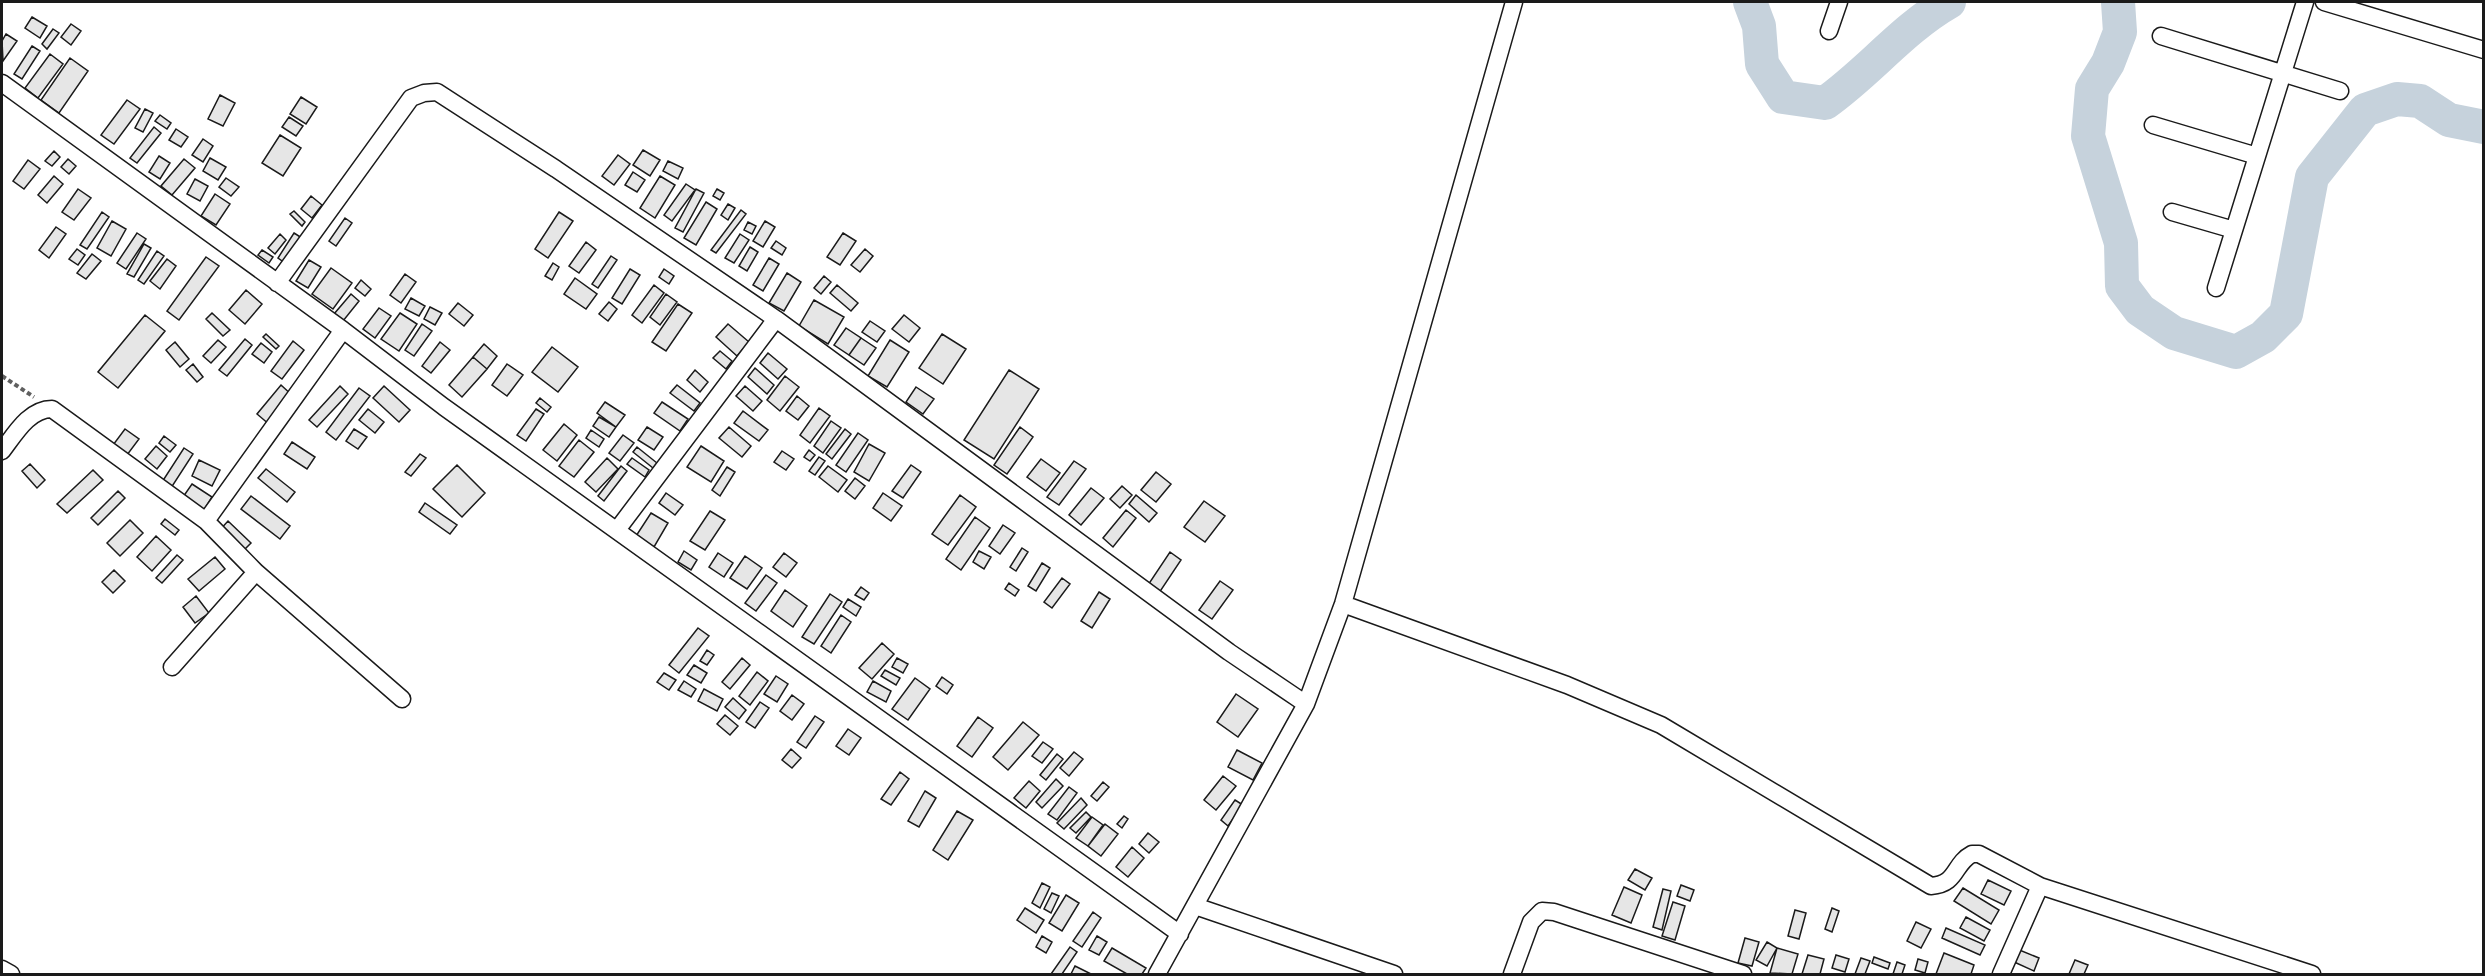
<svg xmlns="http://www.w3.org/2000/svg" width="2485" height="976" viewBox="0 0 2485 976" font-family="Rubik,sans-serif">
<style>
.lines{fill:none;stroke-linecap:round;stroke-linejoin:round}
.river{stroke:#c6d2dc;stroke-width:34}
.building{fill:#e6e6e6;stroke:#1a1a1a;stroke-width:1.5}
.minor-casing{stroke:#1a1a1a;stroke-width:19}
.path{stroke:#5f5f5f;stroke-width:4;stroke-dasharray:4.5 3;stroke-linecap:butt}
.minor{stroke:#fff;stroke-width:16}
</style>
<rect width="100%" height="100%" fill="#fff"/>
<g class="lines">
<path class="river" d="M1750 2 1759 26 1762 64 1783 97 1825 103C1869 72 1902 29 1949 2
M2118 2 2120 32 2108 63 2092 89 2088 136 2121 243 2122 286 2140 310 2174 333 2236 352 2263 337 2286 314 2312 177 2365 110 2397 99 2420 101 2449 120 2484 127"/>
</g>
<path class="building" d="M32 17 47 26 40 38 25 28Z
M71 24 81 31 71 45 61 37Z
M53 29 59 33 47 49 42 44Z
M6 34 17 41 3 61 2 41Z
M32 46 40 51 22 79 14 74Z
M50 54 63 64 38 98 25 88Z
M70 58 88 71 59 113 41 100Z
M220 95 235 103 223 126 208 119Z
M301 97 317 107 306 124 290 114Z
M127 100 140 109 114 144 101 135Z
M145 109 153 113 143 132 135 128Z
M160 115 171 123 167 129 155 121Z
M289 117 303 126 296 136 282 127Z
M154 127 161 133 137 163 130 158Z
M176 129 188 137 181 147 169 140Z
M280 135 301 148 283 176 262 163Z
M203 139 213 146 203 162 192 155Z
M643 150 660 160 650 176 633 165Z
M54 151 60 157 52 166 45 161Z
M618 155 630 164 614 185 602 176Z
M159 156 170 163 160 179 149 172Z
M210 158 226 167 218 180 203 171Z
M68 159 76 166 69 174 61 167Z
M184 159 195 168 172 195 161 186Z
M28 160 40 169 24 189 13 181Z
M668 161 683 168 678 179 663 171Z
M633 172 645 180 637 192 625 185Z
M54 176 63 184 47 203 38 195Z
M660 176 675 185 655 218 640 208Z
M226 178 239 187 231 196 219 187Z
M195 179 208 186 200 201 187 194Z
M686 184 695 190 672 221 664 215Z
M78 189 91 198 74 220 62 212Z
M696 189 704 193 683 232 675 228Z
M717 189 724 193 720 200 713 196Z
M215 194 230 204 216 225 201 216Z
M311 196 322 205 312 218 301 209Z
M706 202 717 209 696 245 684 238Z
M728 204 735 208 728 220 721 215Z
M741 210 746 214 716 253 711 250Z
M294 211 305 222 302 226 290 214Z
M102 212 109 217 87 249 80 245Z
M559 212 573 221 548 258 535 249Z
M345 218 352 223 336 246 329 241Z
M112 221 126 229 111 256 97 248Z
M765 221 775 227 763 247 753 241Z
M748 222 756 226 752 234 744 230Z
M56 227 66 234 49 258 39 250Z
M137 233 146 239 126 269 117 263Z
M294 233 302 238 285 263 278 258Z
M843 233 856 241 840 265 827 257Z
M280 234 286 240 275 254 268 248Z
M740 234 749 240 734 263 725 258Z
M776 241 786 248 782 255 771 248Z
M586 242 596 250 579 273 569 266Z
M144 244 151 248 134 277 127 274Z
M750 247 758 252 747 271 739 266Z
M77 249 85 255 78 265 69 259Z
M865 249 873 256 860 272 851 265Z
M262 250 273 257 269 263 258 255Z
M157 251 164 256 144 284 138 280Z
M92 254 101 261 86 279 77 273Z
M611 256 617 260 598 288 592 284Z
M206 257 219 266 179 320 167 311Z
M769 258 779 264 763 291 753 285Z
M167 259 176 266 160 289 150 281Z
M309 260 321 267 308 288 296 281Z
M553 263 559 267 552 280 545 276Z
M331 268 352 283 333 309 312 294Z
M630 269 640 275 622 304 612 298Z
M664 269 674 276 669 284 659 277Z
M787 273 801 282 784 311 769 303Z
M405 274 416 282 401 303 390 295Z
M824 276 831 282 821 294 814 288Z
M575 278 597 294 586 309 564 294Z
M361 280 371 289 365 296 355 288Z
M654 285 664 293 642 323 632 315Z
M837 285 858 303 851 311 830 293Z
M246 290 262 304 245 324 229 310Z
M351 294 359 301 343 321 334 314Z
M666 294 677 302 660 325 650 317Z
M411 298 425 306 419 316 405 309Z
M814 300 844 317 828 344 799 326Z
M609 302 617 309 608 321 599 314Z
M458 303 473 315 464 326 449 314Z
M678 304 692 313 666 351 652 342Z
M430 307 442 313 435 325 424 319Z
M379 308 391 316 375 338 363 329Z
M212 313 230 330 223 336 206 319Z
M400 313 417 324 399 351 381 339Z
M145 315 165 331 118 388 98 372Z
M904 315 920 328 909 342 892 329Z
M870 321 885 331 877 342 862 332Z
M422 324 432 331 414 356 405 350Z
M728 324 749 342 737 356 716 337Z
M846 328 861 338 849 355 834 345Z
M266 334 279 346 276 349 263 337Z
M942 334 966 349 943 384 919 368Z
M861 338 876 348 864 365 849 355Z
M245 339 252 345 227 376 219 370Z
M218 340 226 347 211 363 203 356Z
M890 340 909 352 887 387 868 376Z
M293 341 304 350 282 379 271 371Z
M175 342 189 359 180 367 166 350Z
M440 342 450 350 431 373 422 366Z
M261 343 272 352 264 363 252 354Z
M484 344 497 356 487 369 473 357Z
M552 347 578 367 558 392 532 372Z
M720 351 732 361 726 369 713 358Z
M768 353 787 369 778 379 760 363Z
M473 357 487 369 462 397 449 385Z
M193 364 203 377 197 382 186 370Z
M507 364 523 375 507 396 492 385Z
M755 368 774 385 767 394 748 377Z
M695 370 708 382 700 392 687 380Z
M1009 370 1039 389 994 459 964 440Z
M785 376 799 387 780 411 767 400Z
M281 385 294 397 270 425 257 414Z
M677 385 700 403 694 411 670 393Z
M340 386 348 394 317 427 309 420Z
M384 386 410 410 399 422 373 398Z
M745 386 762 401 753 411 736 396Z
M916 387 934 399 923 414 906 402Z
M359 388 370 396 336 440 326 432Z
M797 396 809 406 798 420 786 411Z
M540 398 551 407 547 412 536 403Z
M605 402 625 415 616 427 597 413Z
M662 402 688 419 680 431 654 413Z
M819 408 830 416 810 443 800 435Z
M368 409 384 422 375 433 359 420Z
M536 409 544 414 526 441 517 435Z
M743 411 768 430 759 441 734 423Z
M599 417 616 427 609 437 593 426Z
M831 421 841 428 823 453 814 446Z
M564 424 577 435 557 461 543 450Z
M647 427 663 437 654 450 638 440Z
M729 427 751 446 742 457 719 438Z
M1020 427 1033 437 1007 474 994 465Z
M125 429 139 439 124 459 110 449Z
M354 429 367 437 358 449 346 441Z
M845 429 851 434 832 459 826 454Z
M591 430 604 439 599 447 586 438Z
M858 433 868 440 846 472 836 465Z
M623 435 634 443 620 461 609 453Z
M164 436 176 445 170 452 159 443Z
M579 440 594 452 574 477 559 466Z
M292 442 315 457 307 469 284 454Z
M869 444 885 453 869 481 854 472Z
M156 446 167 456 157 469 145 459Z
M701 446 724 461 711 482 687 467Z
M637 447 657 463 653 468 633 452Z
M184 448 193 454 171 488 162 482Z
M809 450 815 455 810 461 804 457Z
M782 451 794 459 786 470 774 462Z
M420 454 426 458 411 476 405 472Z
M819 457 825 461 815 475 809 471Z
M607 458 618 469 596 492 585 482Z
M632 458 649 470 645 477 627 464Z
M1041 459 1060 473 1046 491 1027 477Z
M199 460 220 470 212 486 192 476Z
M1074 461 1086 469 1059 505 1047 497Z
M30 464 45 480 37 488 22 471Z
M457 465 485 493 462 517 433 489Z
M911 465 921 472 903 498 892 491Z
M621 466 627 471 604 501 598 496Z
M828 466 847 480 838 492 819 477Z
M727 467 735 472 720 496 712 490Z
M266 469 295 492 287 502 258 478Z
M93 470 103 480 67 513 57 504Z
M1156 472 1171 484 1156 502 1141 490Z
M855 478 865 486 855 499 845 491Z
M192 484 212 497 204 510 183 497Z
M1122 486 1132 495 1120 508 1110 499Z
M1091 488 1104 498 1081 525 1069 515Z
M118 491 125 498 98 525 91 518Z
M666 493 683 505 675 515 659 503Z
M883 493 902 506 891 521 873 508Z
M960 495 976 507 948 545 932 534Z
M1136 495 1157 513 1149 522 1129 504Z
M251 496 290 526 280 539 241 509Z
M1204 501 1225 516 1205 542 1184 527Z
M425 503 457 525 450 534 419 512Z
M1126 510 1136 518 1113 547 1103 538Z
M710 511 725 520 705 550 690 541Z
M651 513 668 523 654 547 636 536Z
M975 517 990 528 961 570 946 559Z
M165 519 179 530 175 535 161 524Z
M130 520 143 533 120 556 107 543Z
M228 521 251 543 241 553 218 532Z
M1003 525 1015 533 1000 554 989 546Z
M156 536 171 550 152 571 137 557Z
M1022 548 1028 552 1016 571 1010 567Z
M684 551 697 560 691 570 678 562Z
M979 551 991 557 984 569 973 562Z
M1170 552 1181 560 1159 593 1148 585Z
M718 553 733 563 724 577 709 567Z
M784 553 797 563 786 577 773 567Z
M177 555 183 560 162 583 156 578Z
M745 556 762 568 747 589 730 578Z
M215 557 225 569 199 591 188 579Z
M1042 563 1050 568 1036 591 1028 586Z
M114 570 125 581 113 593 102 582Z
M766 575 777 583 756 611 745 603Z
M1062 578 1070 584 1052 608 1044 602Z
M1220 581 1233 590 1212 619 1199 610Z
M1009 583 1019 590 1015 596 1005 589Z
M861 587 869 593 864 600 855 595Z
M785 590 807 606 793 627 771 611Z
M1099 592 1110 599 1092 628 1081 621Z
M830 594 842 602 814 644 802 637Z
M196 596 209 613 195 623 183 607Z
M848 599 861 607 856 616 843 607Z
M841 615 851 622 831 653 821 646Z
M698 628 709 636 679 673 669 665Z
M882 643 894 654 872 679 859 668Z
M707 650 714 655 707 665 700 661Z
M742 658 750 665 730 689 722 682Z
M897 658 908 664 903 673 892 667Z
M694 665 707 673 701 683 687 675Z
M885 670 900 678 896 685 881 676Z
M757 672 768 681 750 705 739 696Z
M664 673 676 680 669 690 657 682Z
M776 676 788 684 777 702 764 694Z
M942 677 953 685 947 694 936 686Z
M915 678 930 689 908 720 892 709Z
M684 681 696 689 691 697 678 690Z
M873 681 891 691 886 702 867 692Z
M704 689 723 699 717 711 698 701Z
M1236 694 1258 709 1238 737 1217 722Z
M792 695 804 704 792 720 780 711Z
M733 698 746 710 739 719 725 707Z
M760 702 769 708 755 728 746 722Z
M725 715 738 726 730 735 717 724Z
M815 716 824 722 806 748 797 742Z
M978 717 993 728 972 757 957 746Z
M1023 722 1039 735 1008 770 993 757Z
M848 729 861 738 849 755 836 746Z
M1043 742 1053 749 1042 763 1032 756Z
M791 749 801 758 792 768 782 760Z
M1237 750 1262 763 1253 780 1228 767Z
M1074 752 1083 759 1069 776 1060 768Z
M1057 754 1063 759 1046 780 1040 775Z
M900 772 909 779 891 805 881 799Z
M1223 776 1236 786 1216 810 1204 800Z
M1056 779 1063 786 1042 808 1036 802Z
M1029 781 1040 791 1026 808 1014 798Z
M1103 782 1109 787 1097 801 1091 796Z
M1069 787 1077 793 1057 820 1048 814Z
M925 791 936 798 919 827 908 821Z
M1081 798 1087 805 1064 829 1057 823Z
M1235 800 1243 805 1228 826 1221 820Z
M957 811 973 820 948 860 933 850Z
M1086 812 1091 817 1076 833 1070 828Z
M1124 816 1128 819 1122 828 1117 824Z
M1092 817 1103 825 1088 846 1076 838Z
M1105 824 1118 834 1101 856 1088 846Z
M1148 833 1159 842 1149 853 1139 844Z
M1132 847 1144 858 1128 877 1116 867Z
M1635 869 1652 878 1645 890 1628 880Z
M1988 880 2011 891 2004 905 1981 894Z
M1042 883 1050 887 1040 908 1032 903Z
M1681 885 1694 890 1690 901 1677 896Z
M1624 887 1642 895 1631 923 1612 915Z
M1963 888 1999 910 1991 924 1954 901Z
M1663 889 1671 891 1662 930 1653 927Z
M1052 893 1059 896 1051 913 1044 909Z
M1066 895 1079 903 1062 931 1049 923Z
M1673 902 1685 906 1675 940 1662 936Z
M1025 908 1044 920 1036 933 1017 920Z
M1832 908 1839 911 1832 932 1825 929Z
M1795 910 1806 913 1799 939 1788 936Z
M1093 912 1101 918 1082 947 1073 941Z
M1966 917 1990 930 1984 941 1960 928Z
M1916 922 1931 929 1921 948 1907 941Z
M1946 928 1985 945 1980 955 1942 938Z
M1042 936 1052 942 1046 953 1036 947Z
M1097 936 1107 942 1099 955 1089 950Z
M1745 938 1759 942 1752 966 1738 963Z
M1767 942 1777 948 1767 966 1756 960Z
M1070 947 1077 952 1062 974H1051Z
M1112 948 1146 968 1142 974H1127L1104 961Z
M1777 948 1798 954 1792 974 1770 973Z
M2017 949 2039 958 2034 971 2012 961Z
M1944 953 1974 965 1971 974H1936Z
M1808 955 1824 959 1820 974H1802Z
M1836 955 1849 959 1845 972 1832 968Z
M1874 957 1890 963 1888 969 1872 963Z
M1861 958 1870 961 1865 974H1855Z
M1918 959 1928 962 1925 973 1915 970Z
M2075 960 2088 965 2084 974H2069Z
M1897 962 1905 965 1902 974H1893Z
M1075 966 1091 974H1071Z"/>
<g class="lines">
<defs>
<path id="minor" d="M2324 2 2484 50
M1829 31 1839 2
M2161 36 2340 91
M2 83 343 330 444 407 1180 934
M2153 125 2257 156
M2172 212 2234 230
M277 283 411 98 424 93 437 92 556 169 776 319 1229 652 1306 704
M2216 288 2305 2
M2 451C15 434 29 409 52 409L206 521 256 572 172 667
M206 521 343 330
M617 530 776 319
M256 572 402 699
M1343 604 1567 685 1661 725 1931 886C1958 884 1953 864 1972 854H1979L2040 886 2001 974
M2040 886 2312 974
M1195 906 1394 974
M2 969 11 974
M1157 974 1306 704 1343 604 1514 2
M1512 974 1531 922 1542 911 1554 912 1743 974"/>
</defs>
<use href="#minor" class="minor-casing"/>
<path class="path" d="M2 376 34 397"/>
<use href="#minor" class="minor"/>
</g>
<rect width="2485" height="976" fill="none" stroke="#1a1a1a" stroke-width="6"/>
</svg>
